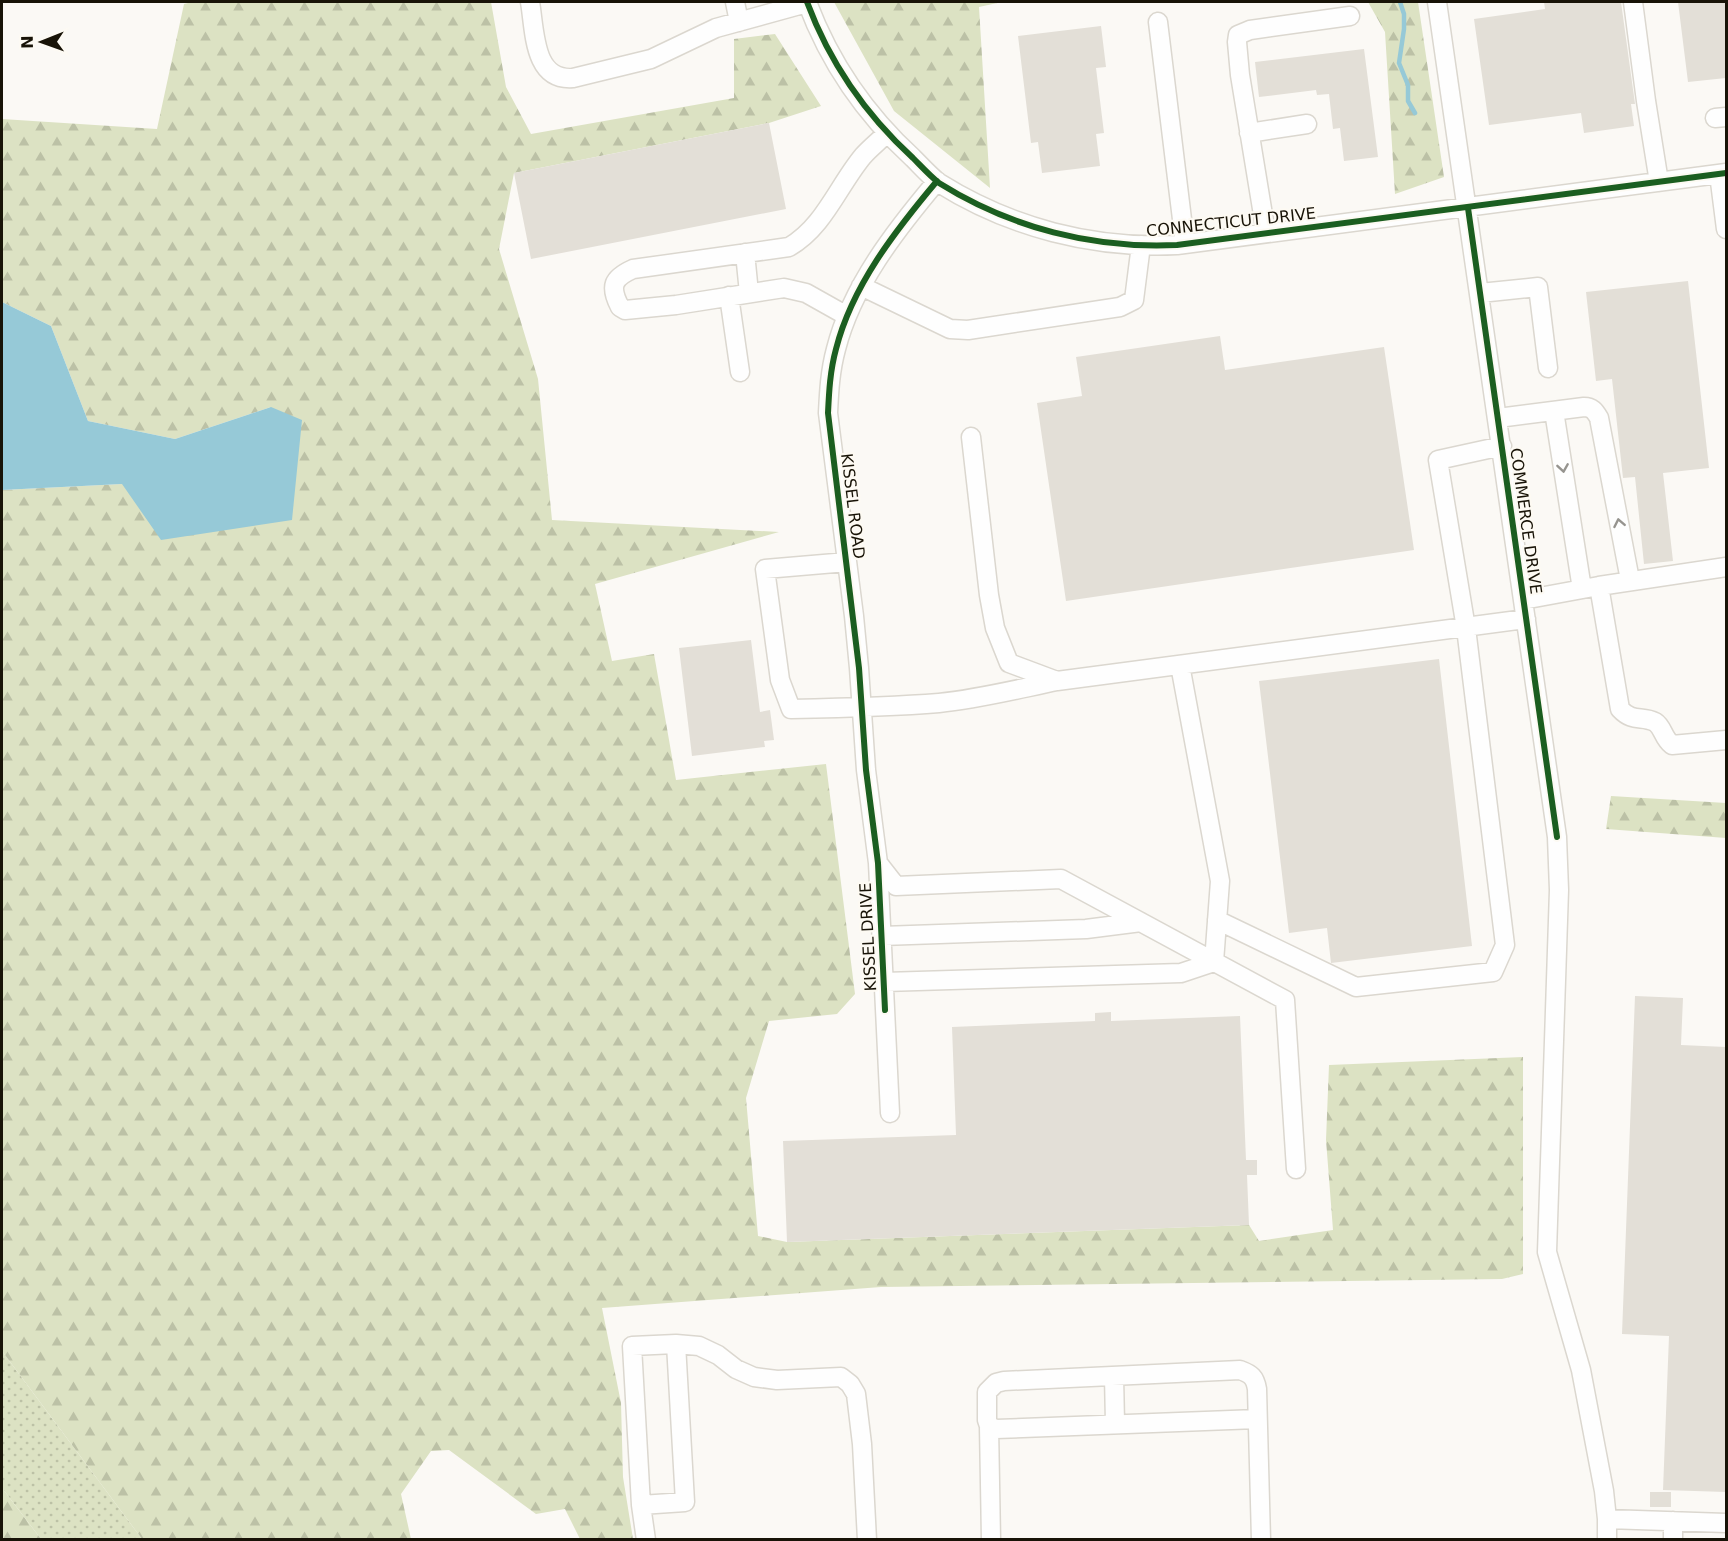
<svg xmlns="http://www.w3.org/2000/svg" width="1728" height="1541" viewBox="0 0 1728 1541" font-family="'DejaVu Sans',sans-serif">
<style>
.grass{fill:url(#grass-dots)}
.forest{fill:url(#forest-firs)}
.water{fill:#96c9d7}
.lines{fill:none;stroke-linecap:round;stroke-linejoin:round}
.stream{stroke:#96c9d7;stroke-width:4.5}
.building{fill:#e3dfd7}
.minor-casing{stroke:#dbd7cf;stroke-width:21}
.minor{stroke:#fefefe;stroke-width:18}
.cycleway-casing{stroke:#fdfaf3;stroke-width:10}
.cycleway{stroke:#1b5e20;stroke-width:6}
.oneway{stroke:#96948f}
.labels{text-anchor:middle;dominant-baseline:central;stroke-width:4.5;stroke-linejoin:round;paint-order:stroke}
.street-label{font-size:16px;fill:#181307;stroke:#fdfaf3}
</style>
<defs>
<pattern id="grass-dots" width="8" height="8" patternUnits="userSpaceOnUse" patternTransform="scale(1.5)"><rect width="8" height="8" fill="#dce2c3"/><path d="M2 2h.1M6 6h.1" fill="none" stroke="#bcc1a6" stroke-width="1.8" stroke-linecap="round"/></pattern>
<pattern id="forest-firs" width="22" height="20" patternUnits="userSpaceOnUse" patternTransform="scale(1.5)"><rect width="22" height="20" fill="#dce2c3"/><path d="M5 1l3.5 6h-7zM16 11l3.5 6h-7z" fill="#bcc1a6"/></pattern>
</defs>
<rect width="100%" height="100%" fill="#fbf9f5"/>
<path class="grass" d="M2 1351 142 1539H41L2 1488Z"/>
<path class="forest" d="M192 2H491L506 87 531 134 734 98V39L775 34 821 106 769 123 514 173 499 249 538 379 552 520 779 532 595 584 612 661 654 654 676 780 826 764 855 994 837 1014 769 1021 746 1098 758 1236 787 1242 1249 1225 1259 1241 1333 1230 1326 1140 1329 1065 1523 1057V1274L1502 1279 881 1287 602 1308 621 1403 623 1477 633 1539H580L565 1509 536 1514 449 1450 431 1451 401 1494 411 1539H142L2 1351V490L122 484 271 407 175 439 88 421 51 326 2 302V119L157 129 184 4Z
M834 2H1002L979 7 990 188 894 111Z
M1368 2H1418L1444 177 1395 194 1385 32Z
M1611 796 1726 803V838L1606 829Z
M2 1488 41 1539H2Z"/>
<path class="water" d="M2 302 51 326 88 421 175 439 271 407 302 420 292 520 161 540 122 484 2 490Z"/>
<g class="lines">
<path class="stream" d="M1400 2 1404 14V29L1399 63 1408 85V101L1415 113"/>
</g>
<path class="building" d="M1544 2H1621L1635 104H1631L1634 126 1584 133 1581 113 1489 125 1474 19 1545 9Z
M1678 2H1726V78L1688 82Z
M1101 26 1106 67 1096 68 1104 133 1096 134 1100 166 1042 173 1038 142 1031 143 1018 36Z
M1364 49 1378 157 1344 161 1340 128 1333 129 1329 94 1317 95 1316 90 1259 97 1255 62Z
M769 123 786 209 531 259 514 173Z
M1688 281 1709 468 1663 473 1673 561 1644 564 1635 477 1623 478 1612 379 1596 381 1586 292Z
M1220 336 1225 370 1384 347 1414 550 1066 601 1037 403 1082 396 1076 357Z
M751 640 760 712 770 710 774 740 764 741 765 747 692 756 679 648Z
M1439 659 1472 946 1331 963 1327 928 1289 933 1259 681Z
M1635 996 1683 998 1681 1045 1726 1047V1492L1663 1490 1669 1336 1622 1334Z
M1111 1012V1021L1240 1016 1246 1160H1257V1175H1247L1249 1225 787 1242 783 1141 956 1135 952 1027 1095 1021V1013Z
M1650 1492H1671V1507H1650Z"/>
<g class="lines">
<defs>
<path id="minor" d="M530 2C535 31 533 81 573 78L651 59 716 28 807 3
M735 2 739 22
M807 2C829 61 866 115 913 158 921 166 930 176 939 183 1011 228 1093 249 1177 245L1726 173
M1437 2 1557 837 1559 890 1547 1252 1581 1370 1604 1491 1607 1519 1726 1523
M1633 2 1646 101 1659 182
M1158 22 1185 244
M1715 118 1726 117
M1249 133 1307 124
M1719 174 1726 229
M1266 233 1240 75 1237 42 1238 35 1250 30 1350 16
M745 253 749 293
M861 286 950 329 968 330 1120 307 1134 300 1141 245
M1480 293 1538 287 1548 368
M729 296 740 372
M847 316 806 293 784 288 676 305 625 310 620 307C609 286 613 278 633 269L789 247C824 227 838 186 863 156 870 148 879 141 887 133
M1554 411 1582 589
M1498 418 1584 407C1592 407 1595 411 1599 418L1630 580
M971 437 989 595 995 628 1009 663 1057 681
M847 562 765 569 780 680 791 709C841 708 890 707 939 703 979 699 1018 689 1057 681L1526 619
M1599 586 1726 567
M1523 600 1599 586 1620 709C1633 723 1642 715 1655 722 1663 727 1663 738 1672 745L1726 740
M878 863 896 886 1061 879 1285 1000 1296 1169
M1217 920 1356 987 1493 972 1505 945 1466 628 1438 460 1502 446
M882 936 1086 929 1141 922
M884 982 1181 973 1214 962 1220 881 1180 665
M890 1113 878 863 866 770 859 668 854 616 828 413C829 392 830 371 836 349 852 286 895 231 937 181
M676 1344 699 1346 718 1355 736 1369 754 1377 777 1380 841 1377 850 1384 856 1394 862 1444 867 1540
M1114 1376 1115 1423
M1257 1419 996 1429 989 1426 987 1420V1392L996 1383 1004 1381 1240 1370C1251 1374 1255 1377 1257 1389L1261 1540
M989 1426 991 1540
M641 1505 685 1502 676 1344 632 1346 641 1505 646 1540
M1607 1540V1519
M1673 1540V1521"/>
</defs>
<use href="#minor" class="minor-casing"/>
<use href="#minor" class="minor"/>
<defs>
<path id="cycleway" d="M807 2C829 61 866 115 913 158 921 166 930 176 939 183 1011 228 1093 249 1177 245L1726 173
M1468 208 1557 837
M885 1010 878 863 866 770 859 668 828 413C829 392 830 371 836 349 852 286 895 231 937 181"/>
</defs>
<use href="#cycleway" class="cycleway-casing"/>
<use href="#cycleway" class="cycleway"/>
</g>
<defs><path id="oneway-chevron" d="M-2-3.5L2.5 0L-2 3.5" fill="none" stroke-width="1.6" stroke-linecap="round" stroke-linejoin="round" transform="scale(1.5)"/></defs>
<g class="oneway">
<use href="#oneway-chevron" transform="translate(1563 468) rotate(81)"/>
<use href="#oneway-chevron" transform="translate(1619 523) rotate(-101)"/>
</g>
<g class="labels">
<g class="street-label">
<text transform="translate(1231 222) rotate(-6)">CONNECTICUT DRIVE</text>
<text transform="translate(853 506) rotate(83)">KISSEL ROAD</text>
<text transform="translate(1526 521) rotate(82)">COMMERCE DRIVE</text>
<text transform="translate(868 937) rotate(-93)">KISSEL DRIVE</text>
</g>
</g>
<rect width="1728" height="1541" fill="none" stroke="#181307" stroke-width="6"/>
<g transform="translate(42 42) rotate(269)" stroke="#fdfaf3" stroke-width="4.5" paint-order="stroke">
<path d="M0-4.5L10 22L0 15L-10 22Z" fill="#181307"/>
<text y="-9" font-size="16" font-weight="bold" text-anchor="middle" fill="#181307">N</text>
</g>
</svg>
